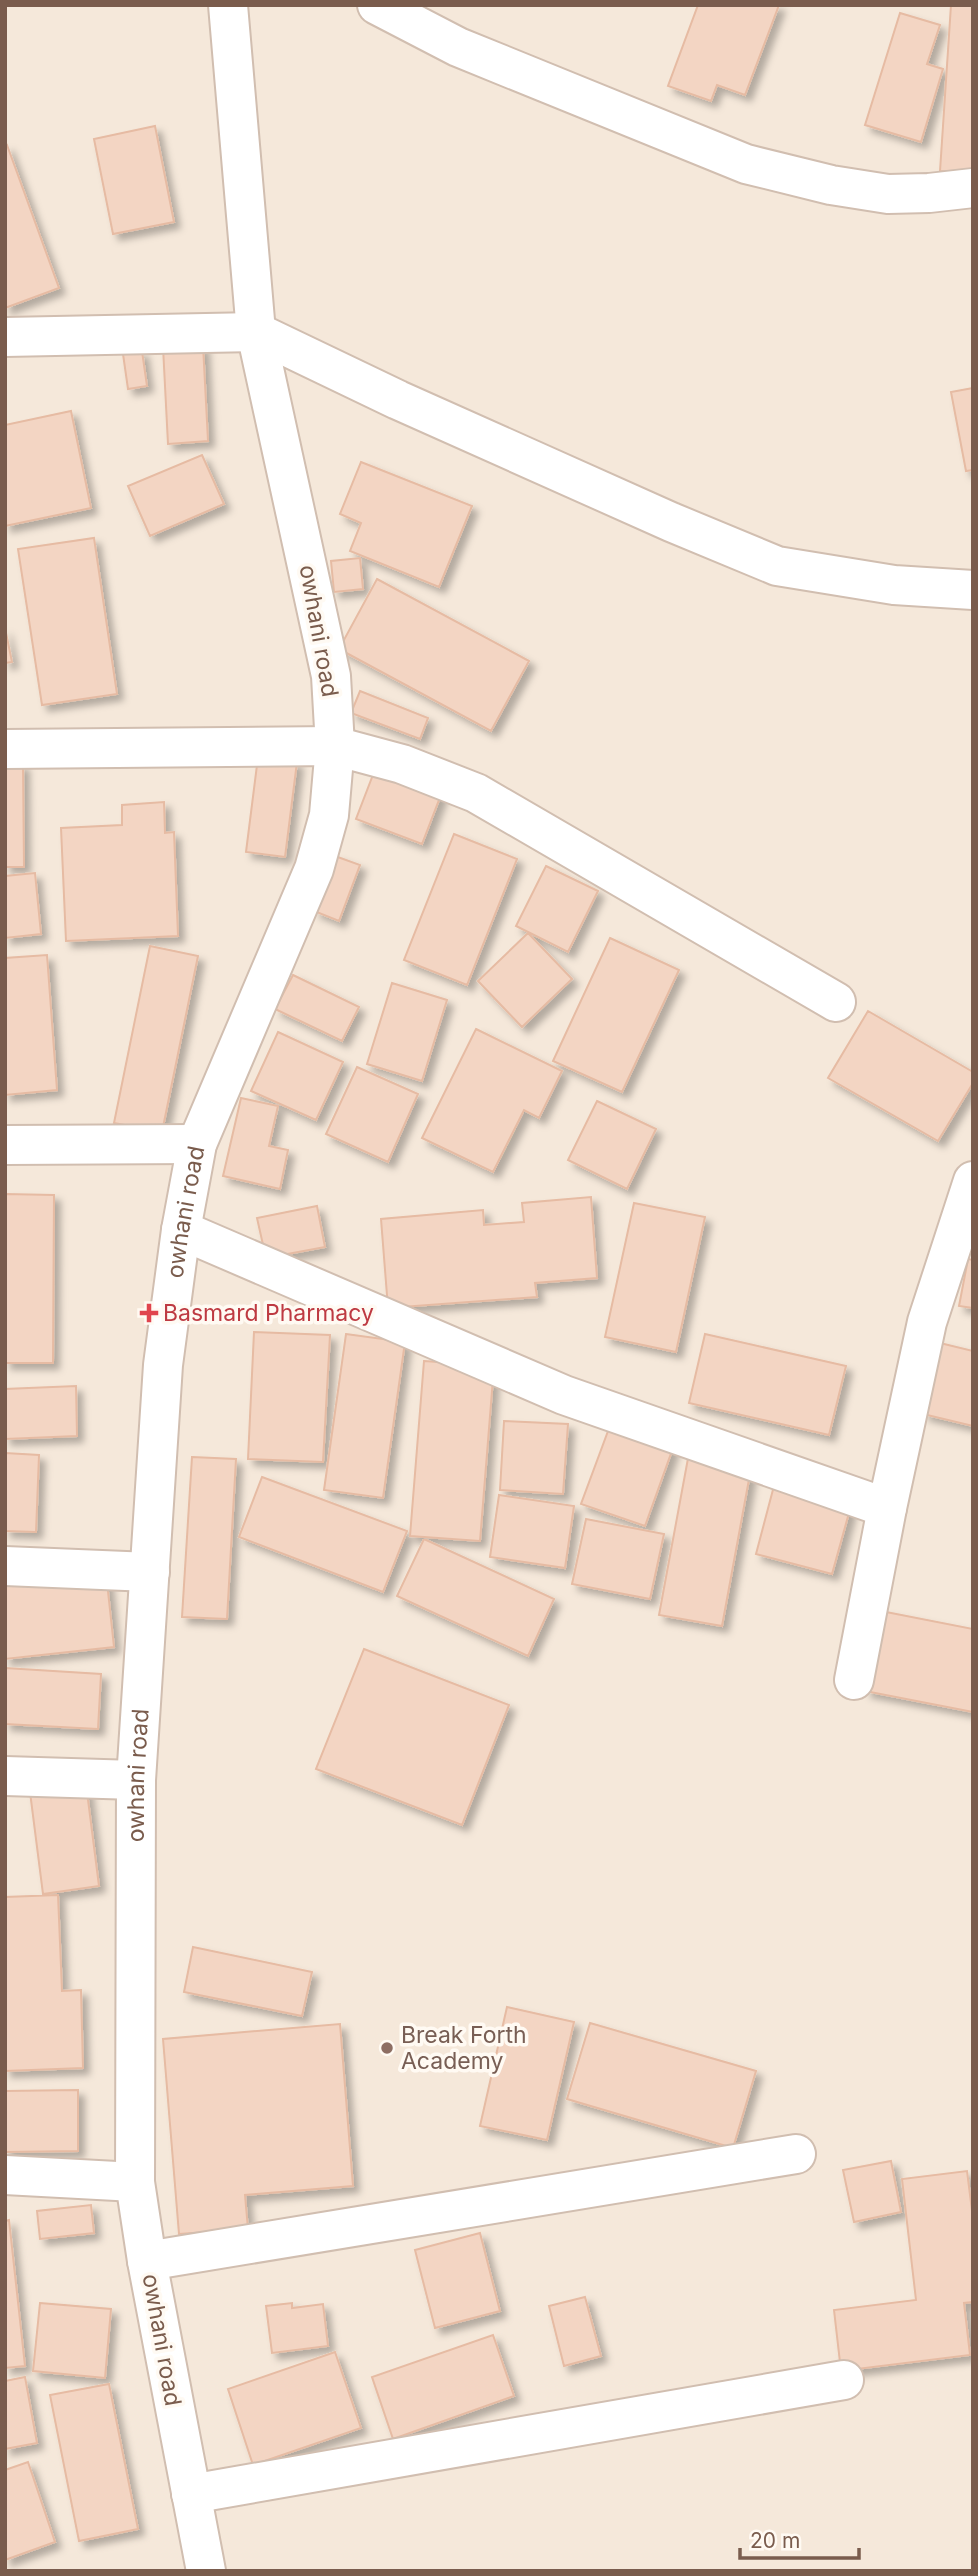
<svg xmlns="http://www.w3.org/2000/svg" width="978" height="2576" viewBox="0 0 978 2576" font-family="Inter,sans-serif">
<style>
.residential{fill:#f5e8da}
.building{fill:#f3d5c3;stroke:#e6bba3;stroke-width:2;filter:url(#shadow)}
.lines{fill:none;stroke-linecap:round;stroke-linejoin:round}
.minor-casing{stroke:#d1beb0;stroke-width:42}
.minor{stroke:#fff;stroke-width:38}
.health-dot{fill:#e0444e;stroke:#fffaf3;stroke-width:2.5}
.education-dot{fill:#8d6e63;stroke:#fffaf3;stroke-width:2.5}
.labels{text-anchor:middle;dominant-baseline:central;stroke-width:7;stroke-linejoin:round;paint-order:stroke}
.street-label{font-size:23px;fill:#7a5c4d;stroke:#fffaf3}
.health-label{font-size:23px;fill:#be3a42;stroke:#fffaf3;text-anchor:start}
.education-label{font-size:23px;fill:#785e54;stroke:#fffaf3;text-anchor:start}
</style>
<defs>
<filter id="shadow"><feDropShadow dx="6" dy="6" stdDeviation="3.5" flood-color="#0004"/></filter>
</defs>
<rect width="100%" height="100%" fill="#fdf6ec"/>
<path class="residential" d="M5 5H973V2571H5Z"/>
<path class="building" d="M698 5H779L745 95 717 85 711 101 668 86Z
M951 5H973V174L940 171Z
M900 13 940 25 927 64 943 69 921 142 865 125Z
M155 126 174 222 113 234 94 139Z
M7 145 59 288 5 308V146Z
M203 345 208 441 168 444 163 347Z
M142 351 147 386 128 389 123 354Z
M973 388V470L966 471 951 392Z
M71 411 91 508 5 526V425Z
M202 455 224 504 150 536 128 486Z
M361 462 472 506 439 587 350 551 361 523 340 514Z
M94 538 117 694 42 705 18 549Z
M360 558 363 589 334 592 331 561Z
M377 579 529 661 491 731 339 649Z
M5 628 12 662 5 663Z
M360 691 428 718 420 739 351 713Z
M258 757 297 762 285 857 246 852Z
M23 764 24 867H5V765Z
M376 767 442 792 422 844 356 819Z
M164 802 165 833 174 832 178 936 66 941 61 828 122 825V805Z
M454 834 517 859 467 985 404 960Z
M335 856 360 865 339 921 314 911Z
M546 866 598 891 568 952 516 926Z
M35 873 41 934 5 938V876Z
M528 933 572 979 522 1027 478 981Z
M610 938 679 970 622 1092 553 1061Z
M150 946 198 956 162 1132 114 1123Z
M47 955 57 1090 5 1095V958Z
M293 975 359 1007 342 1041 275 1009Z
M392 983 447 1000 422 1081 367 1064Z
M868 1011 973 1072V1083L938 1141 828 1078Z
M476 1029 562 1071 539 1118 524 1110 493 1172 422 1138Z
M278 1032 343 1062 316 1120 251 1091Z
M357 1067 418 1094 388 1162 326 1134Z
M241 1098 278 1106 269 1146 288 1150 280 1189 223 1176Z
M597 1101 656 1129 627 1189 568 1160Z
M5 1194 54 1195 53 1363H5Z
M591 1197 597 1278 535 1283 537 1297 388 1308 381 1219 483 1210 484 1225 524 1222 522 1203Z
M634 1203 705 1217 676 1352 605 1337Z
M317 1206 325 1247 266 1258 257 1218Z
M968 1259 973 1260V1308L959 1306Z
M254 1332 330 1335 323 1462 248 1459Z
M346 1334 405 1342 383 1498 324 1490Z
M705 1334 846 1366 829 1435 689 1403Z
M940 1343 973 1351V1426L923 1414Z
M424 1361 494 1366 480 1541 410 1536Z
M76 1386 77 1436 5 1439V1389Z
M504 1421 568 1424 563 1494 500 1490Z
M611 1423 674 1445 645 1526 581 1504Z
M5 1453 39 1455 36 1532 5 1531Z
M689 1453 752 1463 722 1626 659 1615Z
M192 1457 236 1459 227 1619 182 1617Z
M262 1477 407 1531 383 1592 239 1537Z
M775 1482 852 1502 832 1574 756 1554Z
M499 1495 574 1506 565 1568 490 1557Z
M586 1519 664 1534 650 1599 572 1584Z
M424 1539 554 1599 528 1656 397 1596Z
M106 1573 114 1647 5 1659V1584Z
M881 1611 973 1629V1712L865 1691Z
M364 1649 509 1705 462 1825 316 1769Z
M5 1668 101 1674 98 1729 5 1724Z
M86 1784 99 1886 43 1894 30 1792Z
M58 1895 62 1991 81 1990 83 2068 5 2071V1897Z
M193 1947 312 1972 302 2016 184 1992Z
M507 2007 574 2022 547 2140 480 2126Z
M590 2023 756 2071 733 2148 567 2099Z
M340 2024 353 2186 245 2195 248 2229 179 2234 163 2039Z
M78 2090V2151L5 2152V2091Z
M891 2161 901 2212 854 2222 843 2170Z
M967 2171 973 2219V2302L964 2303 970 2355 841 2371 834 2310 916 2300 902 2179Z
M91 2205 94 2233 40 2239 37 2211Z
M9 2220 25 2366 5 2368V2221Z
M480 2233 500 2311 435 2328 415 2250Z
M585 2297 601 2356 564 2366 549 2306Z
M40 2303 111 2309 105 2378 33 2371Z
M292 2303V2308L323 2304 328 2346 272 2353 266 2306Z
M493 2335 514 2396 393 2439 372 2377Z
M335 2352 361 2428 253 2465 228 2389Z
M25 2377 37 2443 5 2449V2381Z
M109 2384 138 2529 79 2541 50 2395Z
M28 2462 55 2542 5 2560V2470Z"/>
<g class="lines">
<defs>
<g id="minor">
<path d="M377 5 458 47 746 164 831 185 888 194 929 193 973 188"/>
<path d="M5 337 256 332 398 400 671 522 777 566 894 585 973 590"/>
<path d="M5 749 335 746 402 764 476 793 836 1002"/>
<path d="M5 1145 197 1144"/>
<path d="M181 1230 564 1395 887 1508"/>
<path d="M5 1566 150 1572"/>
<path d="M854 1680 887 1508 927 1322 973 1181"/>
<path d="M5 1776 136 1780"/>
<path d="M5 2175 135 2182"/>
<path d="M147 2261 796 2154"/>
<path d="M191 2494 844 2380"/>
<path id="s1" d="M206 2571 147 2261 135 2182 136 1780 163 1365 181 1230 197 1144 314 869 329 815 335 746 331 676 256 332 228 5"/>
</g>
</defs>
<use href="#minor" class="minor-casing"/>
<use href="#minor" class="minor"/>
</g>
<path class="health-dot" d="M145.5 1302.5h7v7h7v7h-7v7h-7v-7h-7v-7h7z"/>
<circle class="education-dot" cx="387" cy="2048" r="7"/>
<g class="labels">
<g class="street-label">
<text transform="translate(319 631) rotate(80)">owhani road</text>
<text stroke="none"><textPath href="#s1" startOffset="1368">owhani road</textPath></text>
<text stroke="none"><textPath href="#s1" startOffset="802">owhani road</textPath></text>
<text transform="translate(162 2340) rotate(80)">owhani road</text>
</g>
<g class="health-label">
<text x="163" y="1313">Basmard Pharmacy</text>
</g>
<g class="education-label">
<text x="401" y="2035">Break Forth<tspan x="401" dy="26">Academy</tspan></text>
</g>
</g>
<rect width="978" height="2576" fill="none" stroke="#7a5c4d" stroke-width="14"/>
<path d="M740 2548v10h119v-10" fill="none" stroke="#7a5c4d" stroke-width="3.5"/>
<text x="750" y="2548" font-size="21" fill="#7a5c4d" stroke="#fffaf3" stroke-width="5" paint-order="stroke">20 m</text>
</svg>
